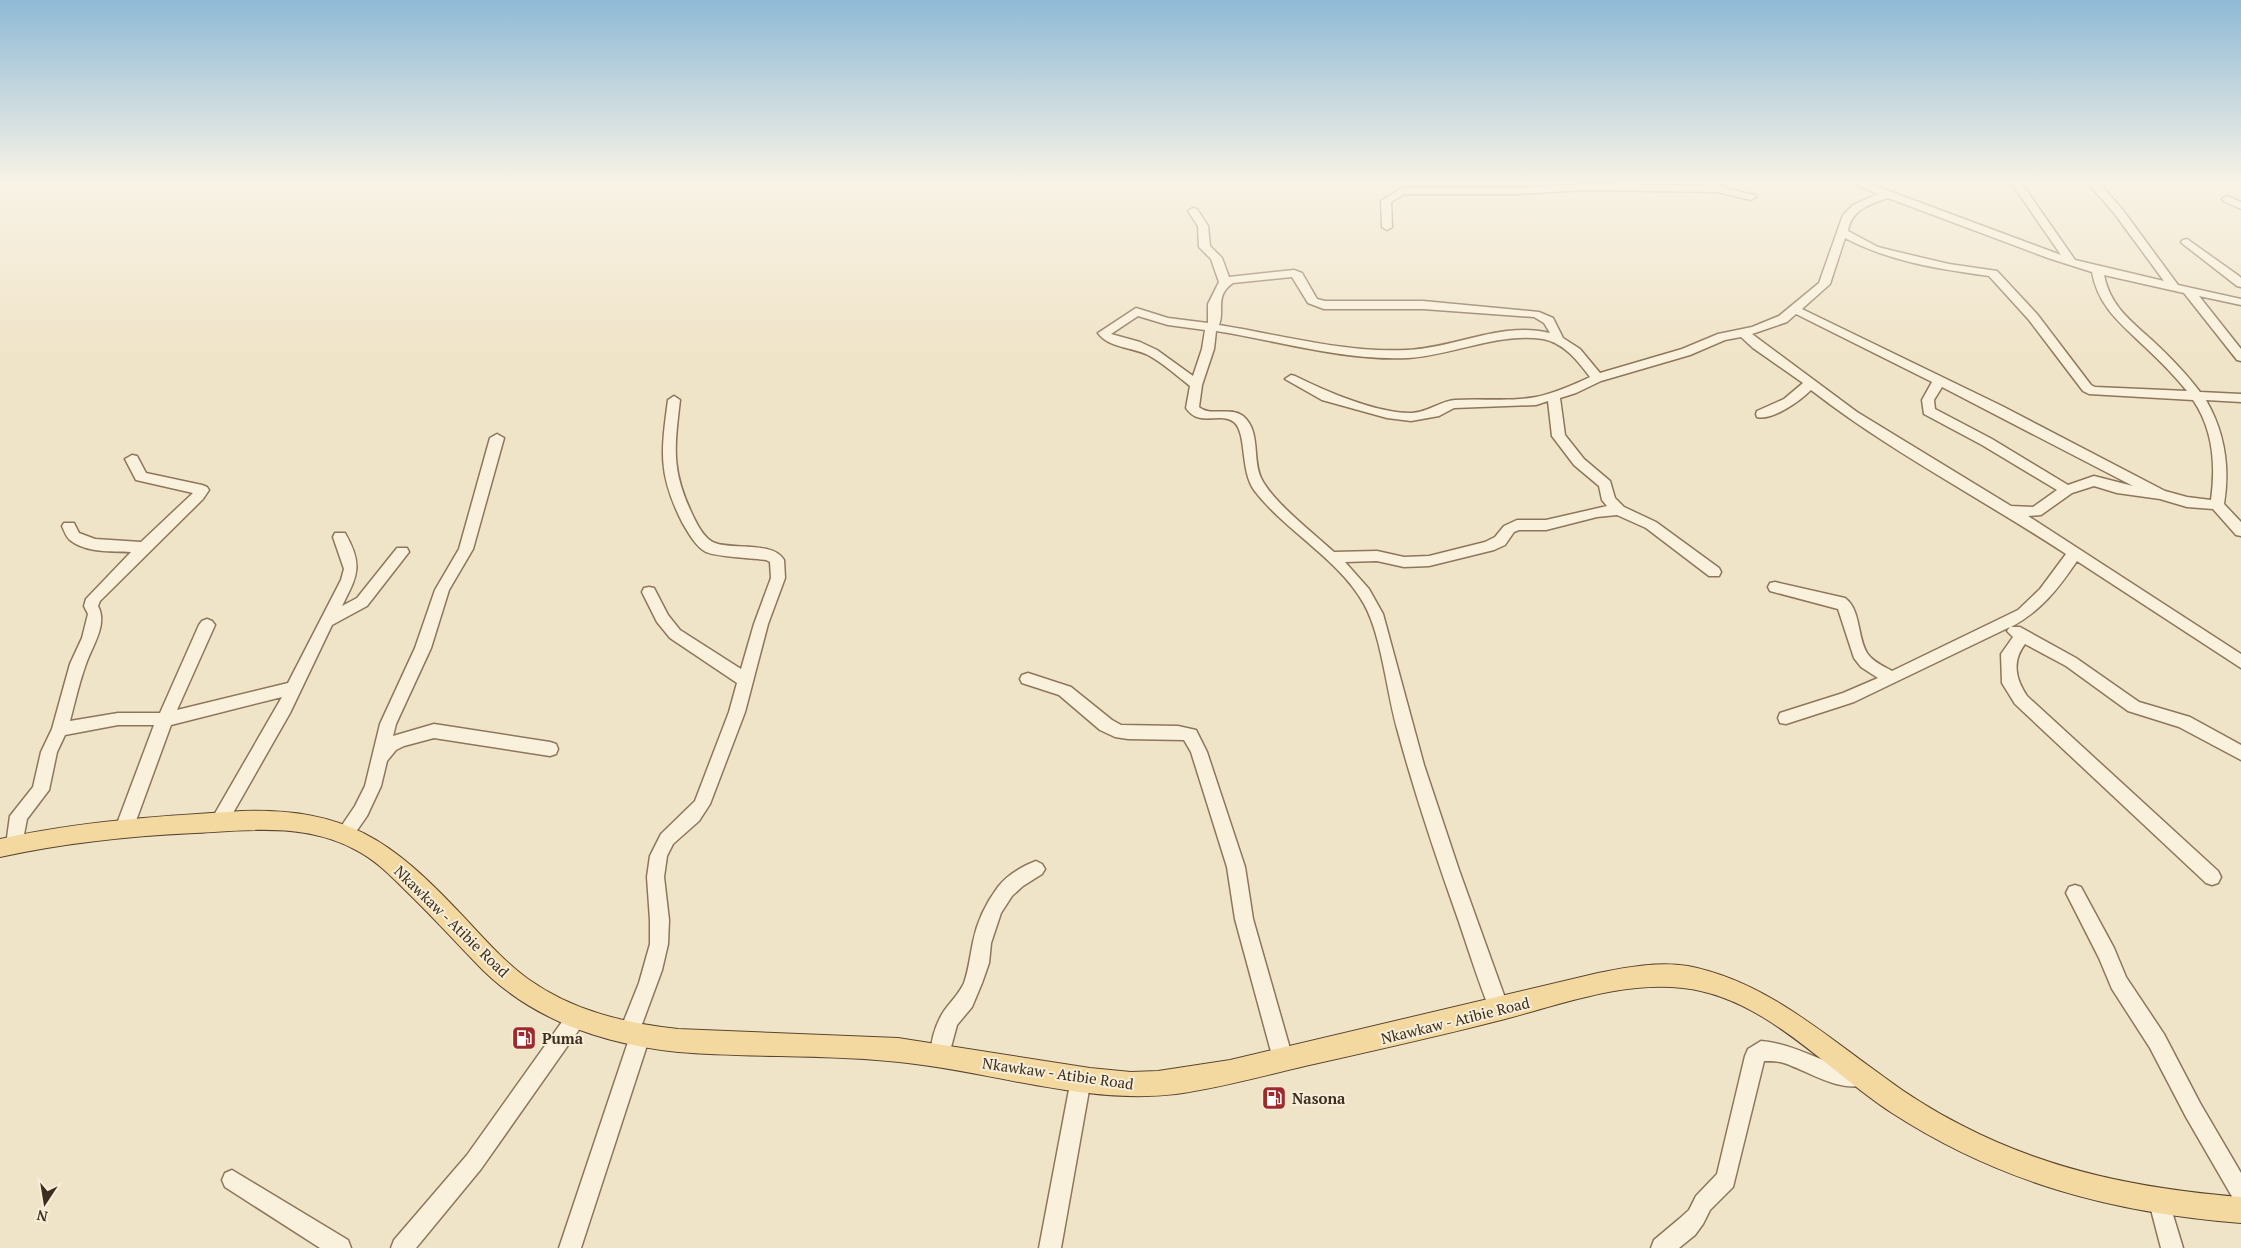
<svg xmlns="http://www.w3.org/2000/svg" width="2241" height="1248" viewBox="0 0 2241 1248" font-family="'PT Serif',serif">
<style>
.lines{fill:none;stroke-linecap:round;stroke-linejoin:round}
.minor-casing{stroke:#8d765c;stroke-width:3}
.major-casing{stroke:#5b4430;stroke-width:2}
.minor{fill:#faf1dc;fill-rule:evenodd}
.major{fill:#f3d9a0;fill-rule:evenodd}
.labels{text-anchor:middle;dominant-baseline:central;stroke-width:4;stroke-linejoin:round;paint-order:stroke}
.near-street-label{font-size:15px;fill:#3d2e20;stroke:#f7eed8}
.near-poi-label{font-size:15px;font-weight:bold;fill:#3d2e20;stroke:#f7eed8;text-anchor:start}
</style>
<rect width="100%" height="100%" fill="#f0e4c8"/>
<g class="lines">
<defs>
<path id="minor" d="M1709 181 1728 189 1755 195 1756 197 1751 200 1717 192 1586 190 1519 194H1404L1391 202 1392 227 1387 230 1382 227 1381 201 1402 188H1519L1586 184 1705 186V182Z
M1848 181H1862L2061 255 2010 181H2020L2075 260 2164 281 2114 213 2086 181H2097L2122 209 2178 285 2241 299V305L2199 296 2241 349V361L2237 360 2184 293 2104 275C2110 306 2131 321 2153 341 2170 357 2186 373 2200 392L2241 394V402L2206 400C2225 433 2230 467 2224 504L2241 522V536L2236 535 2213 509 2187 507 2160 499 2117 493 2094 486 2072 493 2041 515 2028 516 2241 654V668L2077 561C2058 589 2041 611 2011 627H2020L2076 658 2139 702 2190 717 2241 745V760L2179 727 2128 711 2066 666 2025 644C2012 661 2015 678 2027 696L2218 871 2221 877 2218 883 2212 885 2206 883 2015 704 2002 683 2001 654 2013 637 2007 631 2010 627 1854 702 1786 724 1780 723 1778 718 1780 713 1843 693 1878 678 1861 667 1854 658 1838 609 1770 591 1768 587 1770 583 1775 582 1845 598C1861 610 1857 636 1867 653 1872 661 1883 666 1892 671L2018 610 2040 589 2066 554C1982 499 1891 452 1811 390 1801 400 1773 421 1757 417L1756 414 1757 411 1784 399 1803 383 1753 348 1741 337 1725 340 1690 355 1601 381 1576 393 1560 398 1565 435 1584 459 1610 481 1615 498 1624 507 1656 522 1719 568 1721 572 1719 576H1709L1646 528 1617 515 1597 517 1546 530H1519L1514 532 1505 545 1494 550 1429 566 1404 567 1377 561 1345 562 1369 589 1383 614 1424 765 1459 870 1509 1009 1506 1015 1499 1018 1492 1015C1479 984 1469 951 1458 919 1436 857 1415 795 1398 732 1387 695 1382 636 1364 604 1338 558 1286 532 1254 490 1240 470 1247 433 1234 422 1220 411 1199 428 1186 408L1190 386C1176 375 1163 363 1148 355 1132 347 1109 348 1098 333L1136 308 1168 318 1208 323V304L1219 282 1211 259 1199 247 1198 226 1188 211 1193 208 1197 209 1208 226 1210 246 1222 258 1229 277 1294 270 1302 273 1317 299 1325 301H1423L1539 312 1553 318 1563 338 1580 349 1600 373 1682 349 1718 334 1752 327 1779 316 1819 283 1843 215 1853 205 1878 194ZM1888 198 2048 258 2092 272C2098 306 2120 323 2144 346 2159 360 2174 375 2187 391L2095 387 2091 385 2037 314 1997 271 1949 264 1898 252 1878 247 1848 231C1851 210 1870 204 1888 198ZM1845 238C1890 262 1940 269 1989 276L2029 320 2083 391 2089 394 2193 400C2213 429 2216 465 2211 500L2187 497 2165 491 2002 406 1802 309 1830 284ZM1292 277 1308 303 1324 309H1423L1534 317 1544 323 1550 333C1502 321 1455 348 1407 350 1344 353 1282 335 1219 325 1225 310 1214 296 1233 283ZM1796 314 1932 382 1922 400 1924 414 1982 445 2057 490 2033 507 2011 506 1857 412 1752 334 1787 322ZM1138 316 1168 325 1205 330 1202 349 1193 376 1157 350 1140 342 1111 334ZM1216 331C1280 341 1343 361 1408 358 1454 355 1498 332 1543 339 1564 343 1578 361 1590 377 1573 385 1555 393 1536 397 1510 402 1481 398 1455 400 1441 401 1428 412 1412 413 1378 414 1325 391 1295 376L1291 375 1285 379 1322 400 1387 418 1411 421 1439 416 1454 408 1536 405 1548 401 1552 436 1574 465 1599 486 1602 500 1607 506 1546 520H1517L1504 526 1495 537 1485 542 1429 556 1404 557 1377 551 1334 552C1314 534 1272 501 1261 478 1252 459 1261 431 1243 416 1230 406 1210 417 1199 407L1202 385 1214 349ZM1942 387 2133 486 2094 476 2068 485 1992 439 1935 409 1934 400Z
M2227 196 2241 202V209L2223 201 2222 199Z
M2187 239 2239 276 2241 278V287L2237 286 2183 244 2181 242 2183 240Z
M674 396 680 400C674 451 671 472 695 520 699 528 706 540 715 543 733 550 773 541 784 560L785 578 768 624 745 712 710 804 699 821 673 844 667 856 664 877 669 920 668 944 662 970 641 1027 647 1029 650 1036 581 1248H559L628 1042 622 1040 619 1033 639 983 650 944V920L647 877 650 856 661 834 695 801 729 712 737 683 670 638 657 622 642 592 644 588 649 587 654 588 668 615 680 630 741 669 754 624 771 578 770 562 766 560C752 558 717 557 706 552 695 546 688 532 682 522 658 474 661 452 668 400Z
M497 434 504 438 473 549 449 590 431 648 396 724 393 736 434 724 550 742 556 744 558 749 556 754 550 756 434 738 404 746 396 750 387 761 381 786 367 816 351 839 345 841 339 839 336 834 355 806 365 786 380 724 415 648 435 590 459 549 490 438Z
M132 455 137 456 146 473 202 485 207 487 209 490 203 499 100 601 98 606C108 625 92 646 86 664 79 683 75 702 70 721L118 713H160L199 625 202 621 207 619 212 621 215 625 177 710 288 683 341 580 344 569 333 537 335 533H345C364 566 357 576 342 606L357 598 397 548H407L409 552 367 606 332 625 290 713 225 827 219 829 213 827 210 822 282 697 171 725 133 829 130 834 124 836 118 834 115 829 154 725H118L65 735 57 752 49 790 27 819 21 850 15 853 9 850 6 845 10 816 33 787 41 752 52 729 70 664 82 638 88 614 84 606 86 599 131 552C111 551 86 553 70 540 66 537 64 530 62 526L64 523H74L79 533 95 539 141 542 193 493 136 480 125 459Z
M1028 673 1071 687 1112 720 1121 725 1178 726 1196 730 1207 752 1245 867 1253 919 1293 1059 1290 1066 1283 1069 1276 1066 1273 1059 1235 919 1227 867 1191 752 1184 740 1128 739 1115 737 1100 730 1059 695 1022 683 1020 679 1022 675Z
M1036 861 1042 864 1045 869 1042 874 1023 886 1012 896 1001 913 991 943 989 963 982 983 972 1007 957 1025 947 1062 940 1065 933 1062C927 1048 936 1023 944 1011 951 1001 959 994 964 983 969 969 970 956 973 942 977 922 986 903 998 887 1007 875 1023 866 1036 861Z
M2075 885 2081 887 2114 948 2126 977 2164 1034 2200 1103 2241 1173V1203L2234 1200 2186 1117 2150 1048 2112 989 2099 958 2066 893 2069 887Z
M576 1009 583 1012 586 1018 583 1024 481 1169 416 1248H391L394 1240 467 1155 569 1012Z
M1761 1041C1792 1044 1808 1056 1836 1064 1846 1067 1857 1066 1867 1070L1870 1077 1867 1084C1841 1094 1808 1071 1784 1063 1778 1061 1771 1061 1764 1061L1733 1187 1710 1210 1703 1224 1695 1235 1679 1248H1651L1654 1240 1679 1219 1689 1210 1696 1196 1717 1174 1745 1056 1748 1049Z
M1081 1069 1088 1072 1091 1079 1061 1248H1039L1071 1079 1074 1072Z
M232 1170 348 1240 351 1248H320L225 1187 222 1180 225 1173Z
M2160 1191 2167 1195 2183 1248H2161L2149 1202 2153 1195Z"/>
<path id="major" d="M242 811C346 808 391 840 460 913 482 936 502 960 528 979 573 1011 624 1023 678 1029L898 1038 1090 1068 1131 1072 1158 1071 1230 1060 1598 973C1627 967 1659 961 1688 966 1765 981 1822 1033 1884 1077 1908 1095 1934 1111 1961 1125 2049 1171 2143 1189 2241 1197V1223C2114 1213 2000 1183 1892 1113 1826 1070 1765 997 1683 988 1623 981 1562 1004 1505 1019 1439 1036 1372 1051 1305 1066 1262 1076 1220 1088 1176 1094 1085 1105 990 1071 899 1062 826 1054 751 1058 678 1052 602 1044 528 1019 475 962 451 937 429 913 404 889 388 873 374 859 354 849 304 823 249 830 195 833 129 836 64 843 0 857V839C80 821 161 816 242 811Z"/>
</defs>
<use href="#minor" class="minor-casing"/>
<use href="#major" class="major-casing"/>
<use href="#minor" class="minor"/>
<use href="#major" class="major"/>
</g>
<linearGradient id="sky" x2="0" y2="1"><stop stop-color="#8fbad6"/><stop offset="0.51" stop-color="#f8f3e6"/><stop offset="1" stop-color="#f8f3e6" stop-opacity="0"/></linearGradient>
<rect width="2241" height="356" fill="url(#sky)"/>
<defs>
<symbol id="fuel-square" viewBox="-11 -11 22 22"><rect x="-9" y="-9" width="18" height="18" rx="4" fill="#9e2a2b" stroke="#f7eed8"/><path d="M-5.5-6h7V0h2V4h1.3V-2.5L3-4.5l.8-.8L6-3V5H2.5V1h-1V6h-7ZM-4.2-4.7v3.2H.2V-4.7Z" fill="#fff"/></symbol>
</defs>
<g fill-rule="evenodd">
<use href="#fuel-square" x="510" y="1024" width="28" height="28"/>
<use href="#fuel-square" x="1260" y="1084" width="28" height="28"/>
</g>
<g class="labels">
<g class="near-street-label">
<text transform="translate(452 921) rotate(44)">Nkawkaw - Atibie Road</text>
<text transform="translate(1455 1020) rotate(-14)">Nkawkaw - Atibie Road</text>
<text transform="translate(1058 1073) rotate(8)">Nkawkaw - Atibie Road</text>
</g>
<g class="near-poi-label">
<text x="542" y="1038">Puma</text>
<text x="1292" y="1098">Nasona</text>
</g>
</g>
<g transform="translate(45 1203) rotate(192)" stroke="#f7eed8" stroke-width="4" paint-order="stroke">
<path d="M0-4L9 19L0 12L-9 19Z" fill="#3d2e20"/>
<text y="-8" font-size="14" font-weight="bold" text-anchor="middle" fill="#3d2e20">N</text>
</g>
</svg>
